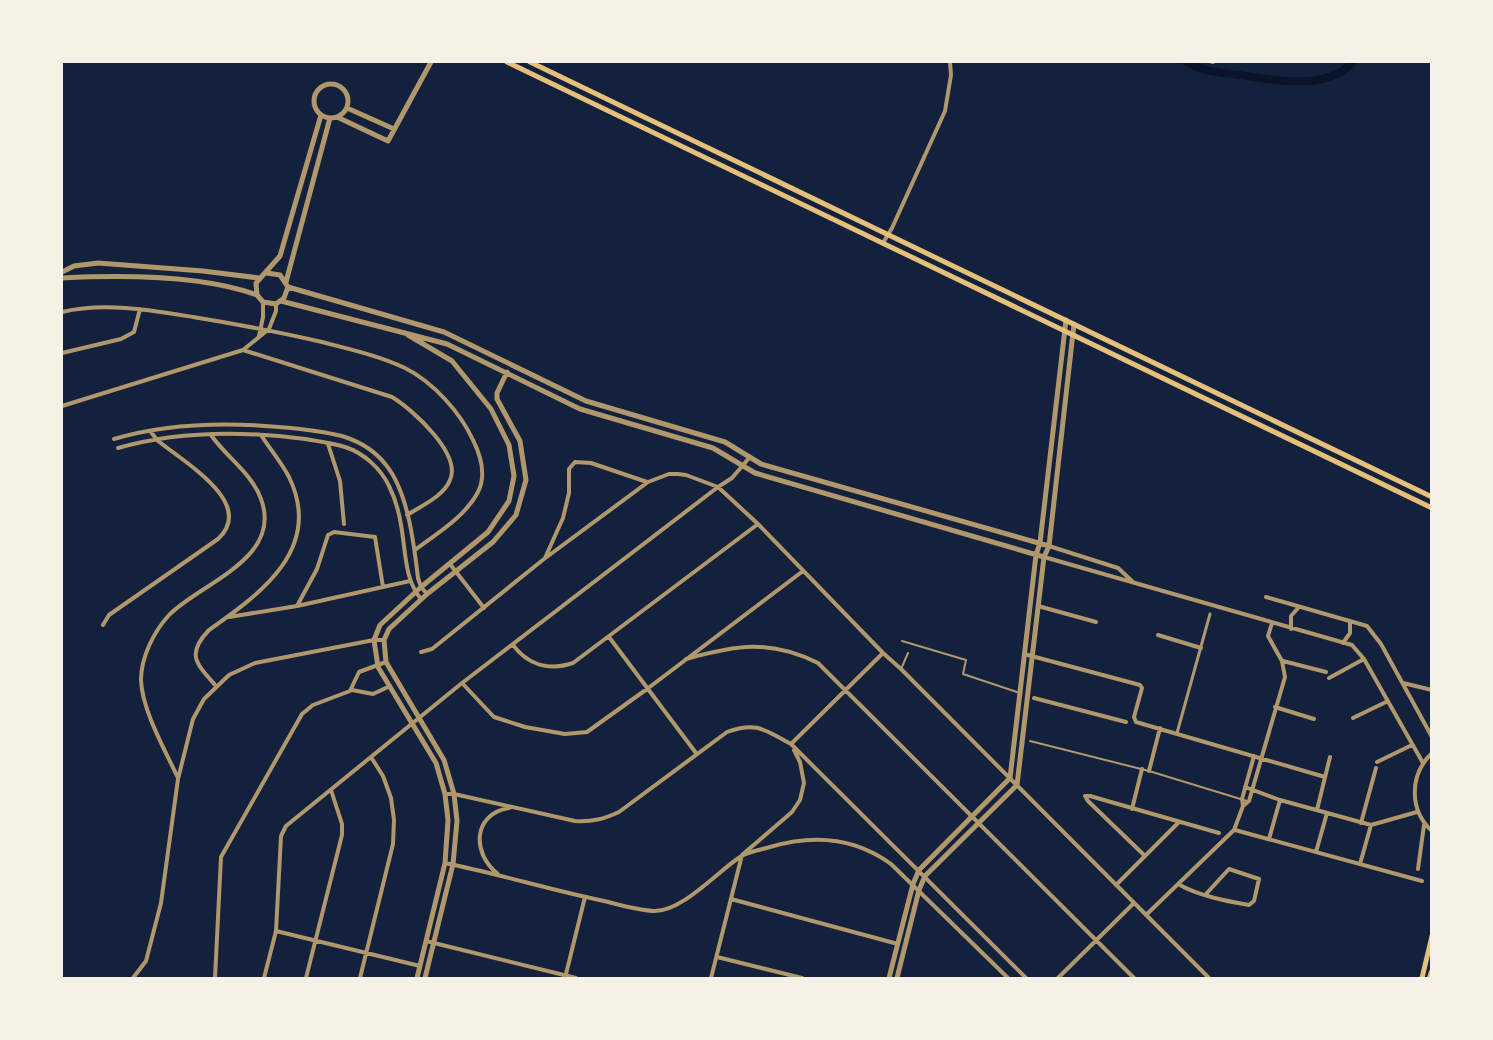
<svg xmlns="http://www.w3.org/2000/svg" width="1493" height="1040" viewBox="0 0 1493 1040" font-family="'Fira Sans',sans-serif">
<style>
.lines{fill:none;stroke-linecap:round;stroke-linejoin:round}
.canal{stroke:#0b132b;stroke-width:8}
.service{stroke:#b1986c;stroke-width:2}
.pedestrian{stroke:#b1986c;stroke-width:3}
.minor{stroke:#b1986c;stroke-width:4}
.tertiary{stroke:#b1986c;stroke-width:5}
.secondary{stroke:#e5c07b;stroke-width:5}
.primary{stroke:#e5c07b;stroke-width:6}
</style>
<rect width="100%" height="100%" fill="#14213d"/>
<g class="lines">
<path class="canal" d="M1187 62C1207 74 1223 72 1246 76 1279 81 1328 90 1353 62"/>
<path class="service" d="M902 641 966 660 963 674 1020 693
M901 669 908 653
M1030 741 1149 771 1247 801"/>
<path class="pedestrian" d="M1177 733 1210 614"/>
<path class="minor" d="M1212 62H1213
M883 243 892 228 945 111 951 75 950 62
M62 312C104 302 150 310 193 317 236 324 279 332 322 342 349 349 380 356 405 368 433 382 460 412 473 440 481 456 486 476 478 492 465 517 436 534 415 550
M259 336 263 317V302
M243 350 392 397C412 409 462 454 450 480 444 496 421 506 407 515
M62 353 121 339 134 332 140 309
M62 406 243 350 269 329 276 311V304
M114 439C170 422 233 422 291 428 308 430 328 432 345 437 360 442 376 452 386 465 408 492 414 544 418 578L421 587 427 594
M328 444 340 481 344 524
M118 448C177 431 244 431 305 439 318 441 333 443 345 447 364 453 381 469 389 486 395 498 399 512 401 525 406 551 404 579 421 599
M1049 546 1118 568 1133 582
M1044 557 1352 645 1364 659 1423 763
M545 558 563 518 569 493V469L575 462 591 463 647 482
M450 564 484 608
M1266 597 1367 626 1381 644 1432 737
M297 606 317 569 328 535 334 532 375 537 383 587
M1038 606 1096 622
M229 617 297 606 410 581
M103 625 109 615 218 539C257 503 182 461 157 440L151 432
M1291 629V616L1299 607
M1158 635 1201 648
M609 637 696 753
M1343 643 1350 633V622
M513 645C528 665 549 671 573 663L758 524
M421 652 432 649 544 559 648 482 669 474H678L686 475 718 487 758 524 883 653 901 669 1209 978
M1024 654 1140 685 1142 688 1134 717 1136 722 1325 777
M686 659C736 645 770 639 818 663L1134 978
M1283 661 1326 672
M1329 678 1364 659
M462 683 494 717 525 727 565 734 587 732 647 689 803 571
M1403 683 1432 690
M216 686C197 664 185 655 209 630 260 594 324 549 289 477 281 462 270 449 261 435
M352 690 373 694 390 686
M1034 698 1126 722
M1275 707 1314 719
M1353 718 1388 701
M791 744 883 653
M1432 753C1409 775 1409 810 1432 831
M1377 762 1412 745
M1149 771 1160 728
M178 778C165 750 142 710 141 680 141 657 154 631 170 614 203 582 283 558 261 499 251 472 227 458 211 435
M1245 787 1280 800 1371 825 1417 812
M445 794H454L575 821C592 822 604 819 619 812L727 732C756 721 765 730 791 744L1026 978
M1085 796H1090L1219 833
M1085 796 1088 801 1144 855
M1243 806 1242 799 1254 756
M1132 809 1142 769
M1317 810 1330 757
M1361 823 1376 768
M1235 830 1422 881
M1269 839 1280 800
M1316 852 1327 813
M445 863C499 874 551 890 604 901 620 905 637 910 653 911 681 913 718 871 740 857 749 851 761 850 770 847 814 834 854 837 891 864L1008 978
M1360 864 1371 825
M1418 869 1424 825
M498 874C472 854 472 814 509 808
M1178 884C1199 896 1226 901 1249 905L1254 901 1259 879 1229 869 1206 894
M1116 885 1178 823
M731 899 898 944
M1146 915 1234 830 1243 806 1249 801 1285 677 1282 661 1268 636 1272 623
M276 931 420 966
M426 941 576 978
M717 957 802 978
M133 978 146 961 161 903 178 779 193 719 204 699 229 675 255 663 374 640H384
M215 978 221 857 302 714 313 705 350 691 359 672 386 662
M264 978 276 931 281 836 286 826 462 683 718 487 732 478 749 458
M306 978 342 835V824L331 790
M360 978 393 844 394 820 391 798 383 776 371 757
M565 978 585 897
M711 978 742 855 792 812 800 800 804 783 800 762 794 750
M1058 978 1134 903"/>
<path class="tertiary" d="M314 101a17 17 0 1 1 34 0a17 17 0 1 1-34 0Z
M347 108 394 129
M337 117 388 141 431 62
M62 272 74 266 98 263 203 271 259 278
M267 273 280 275 288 287 284 298 276 304 263 302 257 295 256 283 280 256 321 115
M62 278C120 275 202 275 257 295
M286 282 330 118
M288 287 444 332 586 401 725 442 761 464 1049 546
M281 301 447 344 580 409 713 448 755 473 1044 557
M408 335 452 361 491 409 509 445 514 476 509 501 488 532 421 587 380 625 374 640 378 667 436 763 445 794 448 820 445 863 417 978
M425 978 453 864 457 821 454 794 444 760 386 662 384 640 389 629 427 594 493 542 516 515 526 480 520 441 497 399V393L507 372
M889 978 913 884 919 870 1010 778 1036 555 1040 543 1066 320
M897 978 919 890 925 876 1017 785 1044 557 1049 546 1074 324"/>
<path class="secondary" d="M507 62 1432 508
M530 62 1432 497
M1422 978 1432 936"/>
<path class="primary" d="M1430 978 1432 972"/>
</g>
<rect width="1493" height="1040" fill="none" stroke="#f6f1e7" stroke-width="126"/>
</svg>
